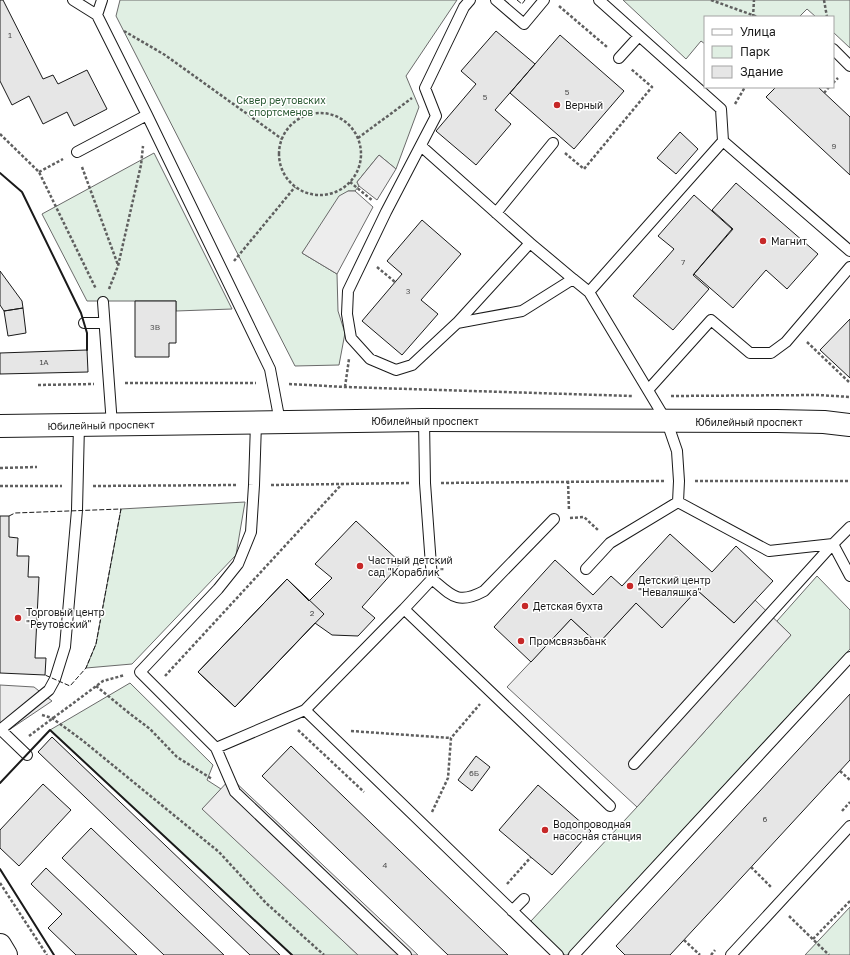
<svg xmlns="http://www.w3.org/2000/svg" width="850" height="955" viewBox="0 0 850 955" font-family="'Golos Text',sans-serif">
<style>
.green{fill:#e0efe3;stroke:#6a6a6a}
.parking{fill:#ededed;stroke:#6a6a6a}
.building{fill:#e6e6e6;stroke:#1a1a1a}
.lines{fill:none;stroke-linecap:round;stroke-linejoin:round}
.lane-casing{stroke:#1a1a1a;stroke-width:12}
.secondary-casing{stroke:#1a1a1a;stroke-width:24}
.path{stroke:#5f5f5f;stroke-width:2.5;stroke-dasharray:3 2;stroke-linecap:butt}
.lane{stroke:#fff;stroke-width:10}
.secondary{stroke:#fff;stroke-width:22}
.fence{stroke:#1a1a1a;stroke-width:1;stroke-dasharray:5 2;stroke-linecap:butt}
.wall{stroke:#1a1a1a;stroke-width:2}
.poi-dot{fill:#c62828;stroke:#fff;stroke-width:1.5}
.labels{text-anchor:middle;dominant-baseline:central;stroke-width:3;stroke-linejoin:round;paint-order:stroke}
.number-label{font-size:8px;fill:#4d4d4d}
.park-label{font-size:10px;fill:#2b5a34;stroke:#fff}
.poi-label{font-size:10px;fill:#1a1a1a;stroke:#fff;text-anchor:start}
.street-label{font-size:10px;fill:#1a1a1a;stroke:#fff}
</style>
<rect width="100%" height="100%" fill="#fff"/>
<path class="green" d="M120 0H457L406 76 419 107 396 169 379 155 357 182 359 186 355 191H348L302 253 337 274 338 311 345 333 339 365 295 366 116 16Z
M623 0H850V48L833 32V17H816L807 9 799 17H705V44L701 41 686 59Z
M154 153 232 309 176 311V301H87L42 214Z
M245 502 236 555 132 664 86 668 96 644 121 509Z
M817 576 850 610V649L567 955H565L531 921 637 807 791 635 777 621Z
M130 683 213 765 207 780 221 789 203 809 358 955H292L50 730Z
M850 907V955H805Z"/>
<path class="parking" d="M379 155 396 169 377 200 359 186 357 182Z
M348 191H355L373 207 337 274 302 253 339 196Z
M697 590 734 623 755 600 791 635 637 807 507 687 571 619 598 644 636 603 662 627Z
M0 685 34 687 52 701 0 736Z
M231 778 418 955H358L202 809Z"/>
<path class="building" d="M0 0H3L43 79 53 75 58 84 87 70 107 109 74 126 67 112 43 124 29 96 12 105 0 81Z
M496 31 535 64 495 110 511 124 476 165 436 131 476 84 461 71Z
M560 35 624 91 574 149 510 93Z
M776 87H818L850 117V175L766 97Z
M680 132 698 149 676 174 657 158Z
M736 183 818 254 787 289 766 270 733 308 694 274 733 229 712 210Z
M694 195 732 229 693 275 709 289 673 330 633 296 674 249 658 236Z
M422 220 461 254 421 300 438 314 402 355 362 321 402 274 387 261Z
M0 271 22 301 23 308 4 311 0 305Z
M135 301H176V343H169V357H135Z
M23 308 26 333 8 336 4 311Z
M850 319V378L820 350Z
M87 350 88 372 0 374V353Z
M0 516H9V537L18 538 17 556H29L28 577H39L35 658H46L45 675 0 673Z
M356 521 401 563 362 607 375 618 358 636 332 635 315 623 235 707 198 672 287 579 309 601 332 578 315 564Z
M670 534 712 572 736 546 773 581 734 623 697 590 662 628 636 603 598 644 571 619 531 662 494 627 555 560 593 595 611 576 622 586Z
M287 579 324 614 235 707 198 672Z
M850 694V760L670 955H625L616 946Z
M52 737 280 955H250L38 752Z
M291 746 508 955H448L262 776Z
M476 756 490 767 472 791 458 780Z
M43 784 71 810 19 866 0 848V830Z
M538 785 591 831 552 875 499 830Z
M91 828 224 955H164L62 858Z
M46 868 137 955H76L48 928 62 914 31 884Z"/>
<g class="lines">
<defs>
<path id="lane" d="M73 0 97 15 147 115 270 369 280 422
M470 0 464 7 425 88 436 116 386 212 348 291 347 314 351 338 370 359 396 370 412 365 457 323 522 311 573 279 589 292 667 422 677 451 679 481 678 502 610 543 586 569
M496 0 524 24 544 0
M97 15 102 0
M833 49 850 66
M619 58 639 36
M723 141 850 251
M421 146 530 243 457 323
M77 152 147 115
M496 213 553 143
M530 243 573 279
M589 292 723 141 721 109 599 0
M103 302 112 425
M84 323H104
M648 390 711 320 750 353H771L786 342 850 267
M424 420 425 483 432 579 404 609 305 710 558 955
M256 423 254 485 251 532 238 564 218 589 140 672 216 748 235 792 406 955
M678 502 769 551 833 544
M850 527 833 544 850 576
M432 579C452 596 458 605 484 591L554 519
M404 609 610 806
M0 730 49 690 55 679 65 647 77 510 79 425
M1 730 27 755
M216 748 305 710
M634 764 833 544
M512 911 524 899
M574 955 850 657
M731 955 850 826"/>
<path id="secondary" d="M0 426 424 420 777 421 824 422 850 425
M0 945 6 955"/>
</defs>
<use href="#lane" class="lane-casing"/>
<use href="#secondary" class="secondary-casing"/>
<path class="path" d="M711 0 758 17
M824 0 827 17
M559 6 607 47
M753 17 754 0
M124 31 165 55 282 139
M833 83 838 78
M824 93 829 87
M735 104 745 87
M279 154a41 41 0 1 1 82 0a41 41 0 1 1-82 0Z
M0 134 39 172 96 289
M358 138 412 98
M565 153 584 169 652 87 631 69
M82 167 118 265
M39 172 63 159
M350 182 373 201
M234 261 295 187
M377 267 395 282
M109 289 118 266 141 165 143 146
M807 342 850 383
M125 383H256
M289 384 345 387 632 396
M38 385 94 384
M345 387 349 359
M671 396 819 395 850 397
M0 468 37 467
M568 481 569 511
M695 481H850
M441 483 664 481
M271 485 410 483
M0 486H62
M93 486 238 485
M570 518 584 517 599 531
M165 676 342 484
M96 686 129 713 150 729 177 757 212 779
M42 715 52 718 82 740 219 852 266 903 324 955
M298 730 364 792
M351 731 451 738
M29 736 103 681 125 675
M840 771 850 780
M842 811 850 802
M432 812 448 778 451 738 480 704
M751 867 772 888
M0 883 47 955
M507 884 531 857
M789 916 829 955
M813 939 850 901
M684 940 700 955
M711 955 715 950"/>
<use href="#lane" class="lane"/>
<use href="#secondary" class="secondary"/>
<path class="fence" d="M517 0 522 4 525 0
M9 516 15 513 121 509 96 644 86 668 70 686 45 675"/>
<path class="wall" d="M0 173 22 192 81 313 87 333V350
M0 783 50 730 292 955
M0 869 54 955"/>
</g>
<g class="poi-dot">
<circle cx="557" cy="105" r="4"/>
<circle cx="763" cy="241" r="4"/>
<circle cx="360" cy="566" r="4"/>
<circle cx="630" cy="586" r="4"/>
<circle cx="525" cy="606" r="4"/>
<circle cx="18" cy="618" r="4"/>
<circle cx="521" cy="641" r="4"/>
<circle cx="545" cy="830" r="4"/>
</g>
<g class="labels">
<g class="number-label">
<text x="10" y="35">1</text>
<text x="567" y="92">5</text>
<text x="485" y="97">5</text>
<text x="834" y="146">9</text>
<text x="683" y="262">7</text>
<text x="408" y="291">3</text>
<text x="155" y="327">3В</text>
<text x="44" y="362">1А</text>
<text x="312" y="613">2</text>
<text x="474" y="773">6Б</text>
<text x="765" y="819">6</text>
<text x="385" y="865">4</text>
</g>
<g class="park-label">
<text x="281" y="100">Сквер реутовских<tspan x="281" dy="12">спортсменов</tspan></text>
</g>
<g class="poi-label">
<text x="565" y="105">Верный</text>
<text x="771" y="241">Магнит</text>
<text x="368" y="560">Частный детский<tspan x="368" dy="12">сад "Кораблик"</tspan></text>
<text x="638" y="580">Детский центр<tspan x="638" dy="12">"Неваляшка"</tspan></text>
<text x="533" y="606">Детская бухта</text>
<text x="26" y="612">Торговый центр<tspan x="26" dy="12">"Реутовский"</tspan></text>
<text x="529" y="641">Промсвязьбанк</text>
<text x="553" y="824">Водопроводная<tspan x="553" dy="12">насосная станция</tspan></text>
</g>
<g class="street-label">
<text x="425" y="421">Юбилейный проспект</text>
<text x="749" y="422">Юбилейный проспект</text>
<text transform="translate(101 425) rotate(-1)">Юбилейный проспект</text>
</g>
</g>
<rect x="704" y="16" width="130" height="72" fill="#ffffff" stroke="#a3a3a3"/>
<rect x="712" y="29" width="20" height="6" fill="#ffffff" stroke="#a3a3a3"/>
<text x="740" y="36" font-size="12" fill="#1a1a1a">Улица</text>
<rect x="712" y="46" width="20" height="12" fill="#e0efe3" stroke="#a3a3a3"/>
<text x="740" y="56" font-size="12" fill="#1a1a1a">Парк</text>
<rect x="712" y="66" width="20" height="12" fill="#e6e6e6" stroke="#a3a3a3"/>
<text x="740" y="76" font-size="12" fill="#1a1a1a">Здание</text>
</svg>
